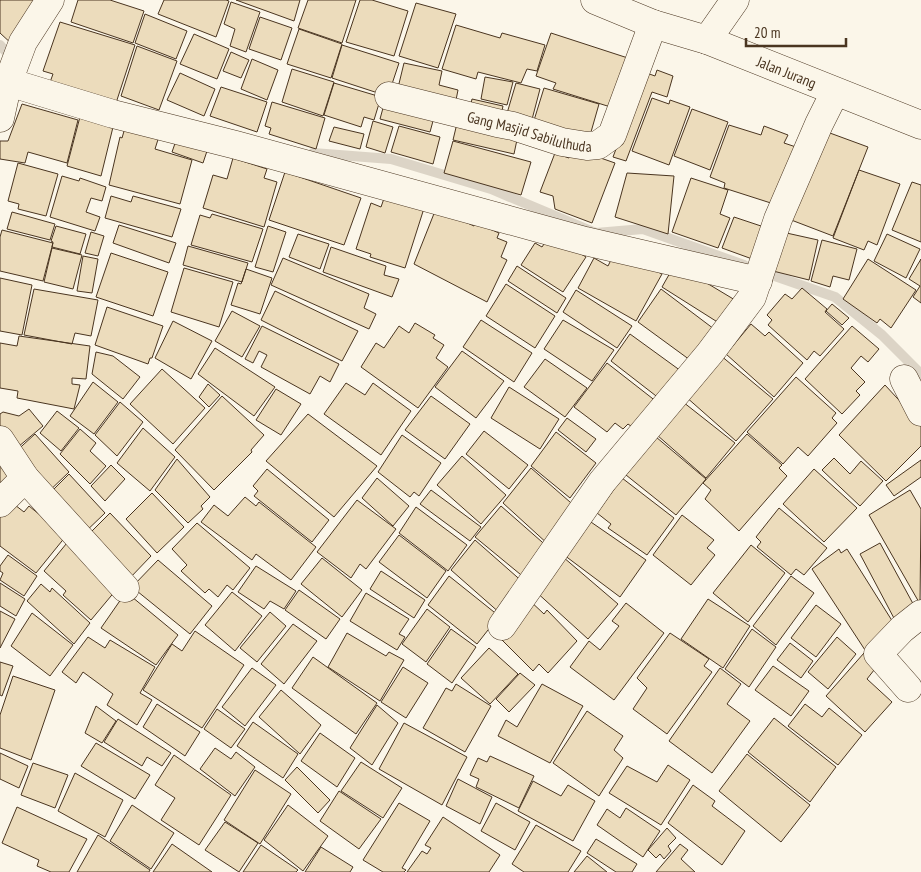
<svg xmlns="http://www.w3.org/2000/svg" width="921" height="872" viewBox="0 0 921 872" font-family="'PT Sans Narrow',sans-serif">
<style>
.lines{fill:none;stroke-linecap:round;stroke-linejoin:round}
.stream{stroke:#dcd4c6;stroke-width:10}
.building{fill:#ecdcbc;stroke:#4a3520}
.minor-casing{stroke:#4a3520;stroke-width:29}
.major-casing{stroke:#4a3520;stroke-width:29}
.minor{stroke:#fbf6e9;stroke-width:28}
.major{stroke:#fbf6e9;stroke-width:28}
.labels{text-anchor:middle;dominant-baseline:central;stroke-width:4;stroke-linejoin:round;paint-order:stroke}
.street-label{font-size:15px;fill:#4a3520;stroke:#fbf6e9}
</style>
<rect width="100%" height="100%" fill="#fbf6e9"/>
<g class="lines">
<path class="stream" d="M0 45 8 54V63
M313 153 391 159 491 189 596 233 643 229 744 265
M769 274 835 297 882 335 921 374"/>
</g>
<path class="building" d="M0 0H43L13 45 0 33Z
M78 0H110L144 11 133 43 71 22Z
M164 0H226L229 1 216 37 158 14Z
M236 0H300L294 21Z
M308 0H356L342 43 298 28Z
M360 0H372L408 11 394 56 346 42Z
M231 2 260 12 246 52 230 46 235 29 224 24Z
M416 3 456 14 438 68 399 56Z
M145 14 187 31 176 59 135 43Z
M260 17 292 28 281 60 249 49Z
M60 22 135 45 115 106 49 85 53 74 43 71Z
M456 25 500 38 502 33 545 45 537 71 527 69 521 83 478 72 476 79 442 69Z
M299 29 342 44 331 78 287 64Z
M551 33 634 60 617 109 553 89 556 83 536 76Z
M194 34 229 49 217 79 180 64Z
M342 45 399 63 391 87 381 94 332 78Z
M137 46 177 61 159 110 121 96Z
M231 52 249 60 241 78 223 71Z
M252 59 278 70 267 100 241 89Z
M404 63 442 71 439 85 458 90 454 110 396 96Z
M292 69 334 82 323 116 282 102Z
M657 70 673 76 667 97 652 92 626 161 613 157 640 85 641 71 655 76Z
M180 73 215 89 204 116 167 100Z
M485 77 513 82 507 105 481 99Z
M334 83 381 97 374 120 364 117 361 127 324 115Z
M516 83 540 89 530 127 505 120Z
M221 87 267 102 257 132 210 116Z
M544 88 599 104 591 132 566 140 531 130Z
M386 97 436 110 430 132 380 119Z
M652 98 669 104 670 100 690 107 669 165 632 151Z
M472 99 503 106 500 120 469 113Z
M272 102 325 118 316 149 269 134 271 128 265 126Z
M22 104 78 120 67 163 28 152 25 163 0 159V141H8Z
M692 109 728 122 710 170 674 156Z
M81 113 114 123 101 176 67 166Z
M459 115 519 130 514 154 453 140Z
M127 121 161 130 155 149 192 160 180 204 109 185 120 137 122 138Z
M373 121 393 127 385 153 366 147Z
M729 125 761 135 764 126 788 135 784 143 799 148 777 205 724 188 725 183 710 177Z
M399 126 440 137 433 164 391 152Z
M334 127 364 134 360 149 329 141Z
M819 129 868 147 833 236 786 218Z
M179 132 210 142 203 163 172 152Z
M453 141 531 162 521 195 444 173Z
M572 148 615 163 592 223 555 209 553 196 540 192 555 153 569 158Z
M233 158 267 169 264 178 277 182 264 227 203 208 213 175 227 179Z
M18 163 58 174 46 216 18 209 19 204 8 201Z
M859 170 900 184 877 245 868 241 864 250 833 238Z
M285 172 361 198 344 245 269 220Z
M627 173 674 176 668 234 615 217Z
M62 176 79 181 80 178 106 187 102 201 91 198 86 212 100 217 95 231 50 217Z
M691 178 728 190 720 214 730 218 718 248 672 232Z
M912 182 921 185V242L892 230Z
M387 190 426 202 405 268 370 257 371 254 356 249 371 203 381 207Z
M111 196 131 202 133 196 181 209 172 237 105 218Z
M439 201 450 215 474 226 476 223 499 233 497 238 507 242 501 257 507 260 487 302 414 264Z
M12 212 55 224 50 240 7 229Z
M212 214 263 229 252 262 191 245 200 215 210 218Z
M734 217 767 228 755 260 722 248Z
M119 225 176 243 169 263 113 243Z
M56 226 86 234 80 254 52 247 53 242 51 241Z
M268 226 286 232 273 272 255 267Z
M2 230 53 243 43 281 0 271V237Z
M91 232 104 236 98 256 85 253Z
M782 232 818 240 809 280 773 271Z
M298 234 329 244 320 269 289 257Z
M887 234 920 249 906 278 874 261Z
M550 235 586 257 563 292 521 265 535 243 542 247Z
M822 240 857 249 849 280 833 276 830 287 811 281Z
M188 246 248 263 242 282 183 265Z
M331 247 386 266 384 275 399 279 392 297 323 272Z
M52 248 82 255 73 289 44 282Z
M616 250 662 274 636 321 578 288 594 258 608 266Z
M111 253 168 272 153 316 96 297Z
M83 256 98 259 92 293 77 291Z
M283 258 369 294 364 308 376 314 369 329 271 285Z
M868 259 916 290 891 328 880 319 877 323 843 299Z
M921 259V303L913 297 920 286 909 279Z
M675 264 735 300 719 323 662 287Z
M517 266 566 298 557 313 508 281Z
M184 268 233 282 219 327 171 312Z
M246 269 272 278 260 314 231 305 238 283 241 284Z
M0 278 32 285 22 335 0 331Z
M506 284 555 316 535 348 486 316Z
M802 288 827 309 825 312 844 329 820 356 814 351 807 360 768 325 772 320 767 315 785 294 792 299Z
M34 289 98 300 91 336 75 333 72 344 24 335Z
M661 289 714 329 690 360 638 322Z
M576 290 632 326 617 348 563 312Z
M275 291 358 331 342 361 261 320Z
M832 304 849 318 842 325 826 311Z
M107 307 163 326 152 358H150L148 364 95 345Z
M232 311 260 326 242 357 215 341Z
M481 320 532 353 514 382 463 347Z
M563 320 614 350 592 381 544 349Z
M173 321 212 341 191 379 155 358Z
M415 323 435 335 433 338 444 345 436 358 448 367 418 408 361 367 376 343 384 348 399 326 409 333Z
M751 324 765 336 769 332 803 363 774 397 726 354Z
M262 326 339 364 330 382 320 376 310 394 261 367 267 355 259 351 253 363 245 359Z
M852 326 879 349 868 362 861 356 851 368 865 382 856 391 860 395 842 414 805 379Z
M630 334 681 371 660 399 611 361Z
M19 336 90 346 86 379 72 378V384L80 385 74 409 17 398 18 391 0 388V343L17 346Z
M215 348 275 387 254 416 198 374Z
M462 351 504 381 476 418 435 387Z
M96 352 113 356 140 377 123 399 92 374Z
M720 355 773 399 736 441 685 396Z
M545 359 587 388 565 417 524 387Z
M607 363 657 402 635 429 628 424 623 429 615 423 607 432 574 407Z
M162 369 205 408 173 444 130 404Z
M796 377 836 413 832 418 837 423 808 456 798 447 783 464 747 432Z
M93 382 118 402 94 434 70 416Z
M346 383 365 395 373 383 411 411 381 455 324 414Z
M208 384 220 395 209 407 199 397Z
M885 385 921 424V446L886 481 839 435Z
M509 387 559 419 540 449 491 418Z
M276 389 301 404 281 435 256 420Z
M222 396 264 435 251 450 252 452 214 490 175 450Z
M431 396 470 424 445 459 405 430Z
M120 402 143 422 117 456 95 435Z
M683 402 735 443 706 478 657 435Z
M29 409 43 426 12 452 0 435V414L3 412 19 416Z
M57 411 79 428 61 451 40 433Z
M308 414 377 466 334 517 266 461Z
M567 418 596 439 586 452 558 430Z
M143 428 175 457 150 491 117 463Z
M80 429 96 443 90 451 106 466 90 484 60 454Z
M484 431 528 465 509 489 466 454Z
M556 432 596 463 570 498 531 466Z
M35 434 69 472 44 496 11 456Z
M747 434 782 465 779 468 787 476 739 531 705 499 711 490 703 483Z
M402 435 441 463 419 496 414 492 410 497 378 472Z
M656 437 706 479 676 515 626 475Z
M0 452 17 473 0 496Z
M462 456 506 495 481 524 437 485Z
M834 458 850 474 861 461 883 481 860 506 822 470Z
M177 459 210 497 201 506 203 509 188 523 155 490Z
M921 460V477L894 496 886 485Z
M111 465 125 479 105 501 91 486Z
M531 468 578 509 549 545 503 503Z
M267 469 329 520 312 542 254 496 258 491 253 486Z
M814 469 857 508 824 542 783 504Z
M69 474 105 513 81 536 44 499Z
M377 478 409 506 393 526 362 498Z
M622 478 674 518 647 555 608 528 611 524 597 513Z
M431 490 481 527 470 541 420 504Z
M910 490 921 509 920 604 869 515Z
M152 493 184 527 157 553 126 519Z
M245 497 256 506 259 502 316 547 291 580 256 554 252 560 201 522 214 505 228 516Z
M6 498 24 512 29 506 66 536 36 573 0 546V506Z
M357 500 396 529 366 569 360 564 351 578 317 552Z
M501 506 550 549 526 579 475 537Z
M416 507 467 545 448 571 399 533Z
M779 508 827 548 804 575 796 569 791 575 757 547 761 542 756 537Z
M110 513 151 556 128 580 87 536Z
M682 515 714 540 707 548 715 555 691 585 653 555Z
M588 520 646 560 620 597 560 552Z
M197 523 250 568 233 590 227 585 218 597 209 589 205 593 181 571 187 565 172 549Z
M399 535 446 571 427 598 379 562Z
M71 538 121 584 91 620 63 595 66 591 44 571Z
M475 540 525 584 501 614 451 570Z
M880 543 917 611 896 622 860 554Z
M751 545 785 573 748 622 713 593Z
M839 549 841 553 847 549 896 627 865 650 812 569Z
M8 555 37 576 24 596 0 580 3 573 0 571V566Z
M563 557 618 604 588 639 534 590Z
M322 558 362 590 342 617 301 584Z
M158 560 212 606 190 634 132 587Z
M256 566 296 591 284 609 270 601 264 609 238 592Z
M381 571 425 600 414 618 370 589Z
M449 576 499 616 477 644 428 605Z
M791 576 814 593 776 645 753 626Z
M0 583 25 599 16 616 0 606Z
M41 584 50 592 52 588 90 623 74 644 27 601Z
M299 590 340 619 326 639 285 610Z
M126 592 178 635 156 665 101 628Z
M232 592 262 616 235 651 205 625Z
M366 593 409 619 399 634 405 637 397 650 350 621Z
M528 599 544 614 547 610 577 641 548 673 539 664 533 671 495 633Z
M708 599 750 626 723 668 681 639Z
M626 603 664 633 614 700 570 667 589 641 600 650 619 626 612 621Z
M816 605 841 624 816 657 791 638Z
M427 609 450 627 426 662 402 644Z
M0 611 15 619 0 648Z
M270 612 286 626 257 662 240 648Z
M32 613 73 645 50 676 11 646Z
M293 624 317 641 284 684 261 664Z
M451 629 476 647 452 683 427 664Z
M752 629 776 647 749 687 725 669Z
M195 631 244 665 202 728 143 690 172 644 182 651Z
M347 633 386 656 389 652 404 660 380 701 328 667Z
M670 633 709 659 704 666 712 672 667 734 633 709 647 688 637 678Z
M88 637 105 648 110 640 155 667 140 693 152 700 137 725 107 705 113 694 83 672 76 683 62 672Z
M837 637 856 654 828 689 808 672Z
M790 643 813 661 801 678 777 660Z
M489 648 518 674 490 704 461 678Z
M864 653 878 665 867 679 892 702 865 732 826 696Z
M313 657 377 703 356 734 292 688Z
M0 662 13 666 2 696 0 695Z
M773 666 809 691 791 716 755 690Z
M403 667 428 683 406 718 381 702Z
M252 668 276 685 245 726 222 707Z
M720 668 741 684 727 704 750 721 712 773 669 741Z
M520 673 535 685 509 712 496 699Z
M13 676 55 690 31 760 0 748V715Z
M456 684 491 706 465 752 423 728 446 688 452 691Z
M542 684 583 706 550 763 498 736 506 720 517 727Z
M281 690 321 725 300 754 259 717Z
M157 704 200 732 185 756 143 727Z
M805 704 822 717 829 708 862 735 838 765 788 726Z
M377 705 398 723 372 765 350 748Z
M96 706 116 721 102 743 85 733Z
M217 709 245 729 231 748 204 729Z
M587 711 623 736 614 750 623 758 599 796 553 763Z
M774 718 836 767 810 802 748 752Z
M118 719 171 753 162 766 147 757 142 766 104 742Z
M253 722 298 754 283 778 237 746Z
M404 723 467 757 442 805 379 769Z
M320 733 355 758 337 787 301 761Z
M96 743 150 775 135 799 81 766Z
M215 748 231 759 236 752 255 767 235 796 200 769Z
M0 753 28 766 19 788 0 779Z
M747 754 810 805 781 842 719 791Z
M174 755 231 795 199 845 161 820 175 798 155 785Z
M490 756 534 776 519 808 476 787 479 779 470 775 478 758 487 762Z
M361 762 402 788 383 818 341 791Z
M33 763 68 775 55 808 21 795Z
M668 765 690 780 661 825 609 793 627 766 657 782Z
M297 767 330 800 318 813 285 780Z
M255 770 291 794 260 844 224 820Z
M75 773 123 800 105 837 58 811Z
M458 779 492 797 480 824 446 806Z
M533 781 561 796 568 785 595 801 573 841 518 811Z
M693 785 715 801 712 806 745 831 722 865 668 823Z
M339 791 381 819 359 849 320 821Z
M399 803 430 821 402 868 406 870 404 872H383L363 860Z
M496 803 530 822 515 850 481 831Z
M132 805 174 833 151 869 110 841Z
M288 805 328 836 303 871 264 840Z
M17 807 87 839 69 872H51L37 866 39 860 2 843Z
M626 808 660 831 643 857 597 825 607 809 620 818Z
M443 817 500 855 489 872H407L422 851 427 854 431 848 425 845Z
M225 822 258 843 239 872 205 850Z
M536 825 581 851 568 872H524L512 864Z
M667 828 676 838 668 846 671 851 664 859 660 854 656 858 648 850Z
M98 835 150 870 149 872H77Z
M596 839 637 864 632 872H616L587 853Z
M172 844 212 872H153Z
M680 844 688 850 681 859 695 872H656Z
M261 845 298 870 296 872H243Z
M321 847 353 867 350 872H305Z
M587 856 607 872H574Z"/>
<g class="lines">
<defs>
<g id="minor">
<path d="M707 40 735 0"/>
<path d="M8 82 113 114 236 145 585 241 758 281"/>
<path id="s1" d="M389 96 497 123 513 126 562 142 587 146 598 145 612 135 653 24"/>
<path d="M0 118 8 82 23 42 50 0"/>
<path d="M904 379 921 412"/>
<path d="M0 440 25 478 125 588"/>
<path d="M0 503 25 478"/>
<path d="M502 626 602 482 710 353 752 297 778 219 819 124 835 92"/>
<path d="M908 688 878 654 902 629 921 614"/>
</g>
<g id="major">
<path id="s2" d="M595 0 653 24 707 40 921 125"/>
</g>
</defs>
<use href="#minor" class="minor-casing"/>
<use href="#major" class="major-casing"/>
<use href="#minor" class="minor"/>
<use href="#major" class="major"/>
</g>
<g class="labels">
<g class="street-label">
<text stroke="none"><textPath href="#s2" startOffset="205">Jalan Jurang</textPath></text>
<text stroke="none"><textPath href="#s1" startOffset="145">Gang Masjid Sabilulhuda</textPath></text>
</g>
</g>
<path d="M746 38v8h100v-8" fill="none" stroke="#4a3520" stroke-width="2.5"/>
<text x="754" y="38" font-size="15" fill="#4a3520" stroke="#fbf6e9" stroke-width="4" paint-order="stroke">20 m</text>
</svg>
